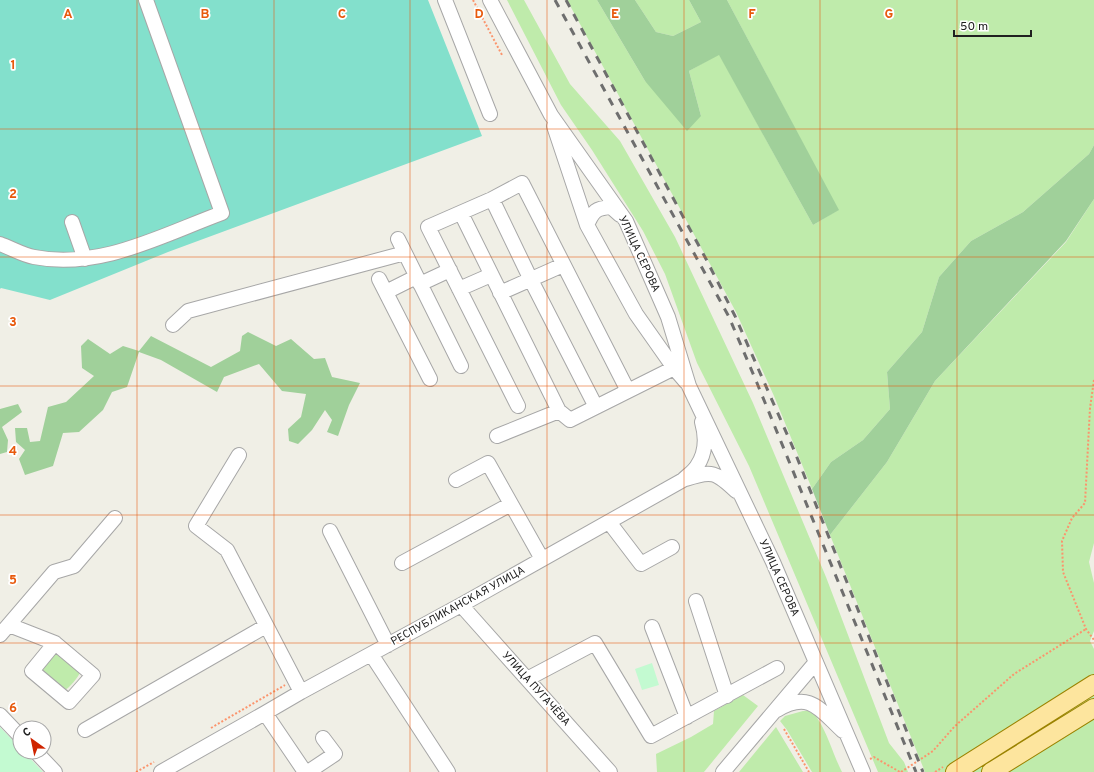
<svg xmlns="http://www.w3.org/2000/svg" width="1094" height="772" viewBox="0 0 1094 772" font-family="Overpass,sans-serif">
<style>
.grass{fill:#bfebab}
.forest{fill:#a0d09a}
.park{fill:#c3fad1}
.pitch{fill:#83e0cc}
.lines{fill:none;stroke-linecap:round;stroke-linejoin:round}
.minor-casing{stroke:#a7a7a7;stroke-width:16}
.major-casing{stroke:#9b8300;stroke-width:20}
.path{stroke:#fb946c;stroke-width:2;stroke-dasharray:2 2;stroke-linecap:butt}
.minor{stroke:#fff;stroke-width:14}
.major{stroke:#fde59e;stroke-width:18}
.rail{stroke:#6e6e6e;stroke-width:3;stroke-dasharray:8 8;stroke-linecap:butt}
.grid{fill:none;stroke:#e8590c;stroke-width:1;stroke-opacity:0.55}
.labels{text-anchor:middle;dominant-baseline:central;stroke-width:3.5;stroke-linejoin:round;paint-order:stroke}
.street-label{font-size:11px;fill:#202020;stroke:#fff}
.grid-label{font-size:13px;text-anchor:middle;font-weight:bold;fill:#e8590c;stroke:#fff;stroke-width:3.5;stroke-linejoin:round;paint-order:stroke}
</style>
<rect width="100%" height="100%" fill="#f0efe6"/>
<path class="grass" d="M507 0H524L570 84 620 141 675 237 753 403 826 577 889 743 904 762 908 772H878L749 466 697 363 665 274 643 231 592 150 561 105Z
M567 0H597L645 81 701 116 689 71 719 54 813 225 838 210 727 0H1094V145L1089 154 1023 212 971 241 939 277 922 332 887 372 890 409 863 440 831 462 812 489 774 396 736 312Z
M635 0H689L701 22 673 36 656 32Z
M1094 199V543L1089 562 1094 583V631L1090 641 1094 649V772H925L830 535 887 462 935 381 1066 242Z
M54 651 80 672C78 678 70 687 64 691L40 673V667Z
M743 695 758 706 704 772H657L656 754 691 737 713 724 714 711Z
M803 711H811C825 723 833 755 842 772H812L787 730 780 721 785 716Z
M776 727 803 772H739Z"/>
<path class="forest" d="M597 0H635L656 32 673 36 701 22 689 0H727L839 210 813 225 719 55 689 71 701 116 687 131 645 81Z
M1094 145V199L1066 241 935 381 887 462 830 535 812 489 831 462 863 440 890 409 887 372 922 332 939 277 971 241 1023 212 1089 154Z
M248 332 276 346 291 339 314 359 325 358 332 377 360 383 349 405 338 436 327 432 332 420 325 410 312 430 298 444 289 441 288 429 301 417 306 394 282 391 259 364 224 377 217 392 161 360 139 352 127 387 112 392 103 410 79 432 63 433 53 466 25 475 19 459 25 450 16 442 15 428H27L30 442 40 441 48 407 66 402 94 376 82 368 81 346 88 339 110 354 123 346 139 351 151 336 211 367 240 351 242 336Z
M18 404 22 412 2 427 8 440 7 452 0 454V409Z"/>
<path class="park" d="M652 663 659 685 642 690 635 669Z
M0 727 20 748V752H24L43 772H0Z"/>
<path class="pitch" d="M0 0H428L482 136 168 252 50 300 1 288 0 289Z"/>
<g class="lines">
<defs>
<path id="minor" d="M445 0 490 114
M490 0 551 115 626 221 668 317 689 386 773 562 863 772
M554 126 587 225 636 314 674 368 686 382
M492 199 531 280 596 407
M461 213 559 411
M72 222 85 259
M587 225C593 211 596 208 611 207L620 215
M398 239 461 366
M0 244C11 248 23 255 34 257 100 270 162 235 222 213L146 0
M379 279 430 379
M420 284 450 270
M459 289 491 275
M386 292 416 277
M500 293 563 265
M173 325 188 311 405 253
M518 406 428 227 492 199 522 183 628 391
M497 436 559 411 570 420 674 368
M239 455 196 526 227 550 301 692
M686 479C712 470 716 472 736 491
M456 480 488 463 542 559
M609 522 641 564 672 547
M330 531 388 645
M402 563 511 504
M696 601 727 696
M461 605 610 772
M9 625 55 643 93 675 69 702 32 671 55 643
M652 627 687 717
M0 635 54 572 74 566 115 518
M371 654 448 772
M527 679 595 643 651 736 777 668
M777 710C810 690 820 710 843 731
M265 713 305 772
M0 715 20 736
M85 730 266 626
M36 752 55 772
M161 772 265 713 301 692 461 605 683 480C688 475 694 471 697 466 706 453 706 436 702 422
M308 772 335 754 323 738
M723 772 816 662"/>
<path id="major" d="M955 772 1094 684
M991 772 1094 708"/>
</defs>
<use href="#minor" class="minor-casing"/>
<use href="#major" class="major-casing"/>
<path class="path" d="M473 0 502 55
M1094 380 1090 408 1085 503 1072 518 1062 541 1063 572 1086 629 1094 640
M211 728 285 685
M784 729 809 772
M870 759 874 757 900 772
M136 772 154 762
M901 772 933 751 955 726 1014 674 1086 629
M935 772 943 767"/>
<use href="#minor" class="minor"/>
<use href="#major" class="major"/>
<path class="rail" d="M555 0 729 317 757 383 916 772
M566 0 706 259 735 316 794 450 923 772"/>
</g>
<path class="grid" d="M137 0V772M274 0V772M410 0V772M547 0V772M684 0V772M820 0V772M957 0V772M0 129H1094M0 257H1094M0 386H1094M0 515H1094M0 643H1094"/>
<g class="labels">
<g class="street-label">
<text transform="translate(639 254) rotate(65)">УЛИЦА СЕРОВА</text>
<text transform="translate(779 578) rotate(66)">УЛИЦА СЕРОВА</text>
<text transform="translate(458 606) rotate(-29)">РЕСПУБЛИКАНСКАЯ УЛИЦА</text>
<text transform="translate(536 689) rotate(48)">УЛИЦА ПУГАЧЁВА</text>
</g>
</g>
<g class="grid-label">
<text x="68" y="18">A</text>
<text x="205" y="18">B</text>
<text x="342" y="18">C</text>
<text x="479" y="18">D</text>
<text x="615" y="18">E</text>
<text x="752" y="18">F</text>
<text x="889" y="18">G</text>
<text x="13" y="69">1</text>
<text x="13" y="198">2</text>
<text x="13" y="326">3</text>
<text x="13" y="455">4</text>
<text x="13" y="584">5</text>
<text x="13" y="712">6</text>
</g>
<g transform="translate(32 740) rotate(327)"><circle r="19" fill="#ffffff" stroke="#a6a6a6"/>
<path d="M0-3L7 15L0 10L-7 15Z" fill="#cf2400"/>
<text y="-6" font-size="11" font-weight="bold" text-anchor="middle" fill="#202020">С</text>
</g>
<path d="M954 30v6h77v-6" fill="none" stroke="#202020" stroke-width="2"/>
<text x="960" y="30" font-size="12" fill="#202020" stroke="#ffffff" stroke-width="3" paint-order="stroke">50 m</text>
</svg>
